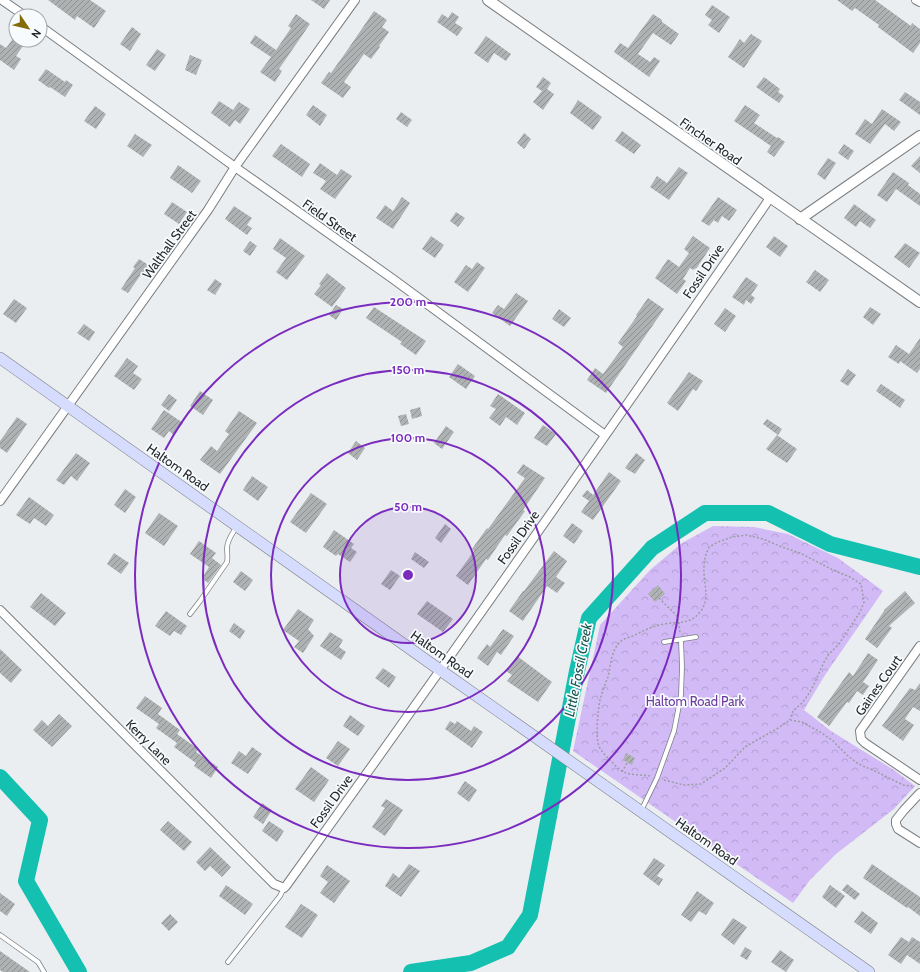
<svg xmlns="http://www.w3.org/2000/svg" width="920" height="972" viewBox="0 0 920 972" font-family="Cabin,sans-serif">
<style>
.forest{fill:url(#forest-crowns)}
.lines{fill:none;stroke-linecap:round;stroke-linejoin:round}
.river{stroke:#14c0af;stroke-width:16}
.building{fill:url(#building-hatch)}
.service-casing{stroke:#7a7e80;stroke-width:5.5}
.minor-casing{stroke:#7a7e80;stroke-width:10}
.tertiary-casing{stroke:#7a7e80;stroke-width:12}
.secondary-casing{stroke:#7a7e80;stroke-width:12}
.path{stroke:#999d9f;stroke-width:1.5;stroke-dasharray:2 2;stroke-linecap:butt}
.service{stroke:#fff;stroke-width:4}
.minor{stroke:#fff;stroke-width:8}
.tertiary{stroke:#fff;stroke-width:10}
.secondary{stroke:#d6dcfe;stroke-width:11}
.ring{fill:none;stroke:#7b2cbf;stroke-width:2}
.labels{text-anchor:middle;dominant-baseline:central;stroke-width:3.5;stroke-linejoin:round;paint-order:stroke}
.street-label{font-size:13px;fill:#252728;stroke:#f7fbfe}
.park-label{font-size:13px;fill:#6b3a9e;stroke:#f7fbfe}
.water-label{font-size:14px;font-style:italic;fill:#18564e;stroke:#f7fbfe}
.centre{fill:#7b2cbf;stroke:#f7fbfe;stroke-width:2}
.ring-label{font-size:12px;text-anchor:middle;font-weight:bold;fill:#7b2cbf;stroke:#f7fbfe;stroke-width:3.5;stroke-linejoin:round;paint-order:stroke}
</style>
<defs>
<pattern id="forest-crowns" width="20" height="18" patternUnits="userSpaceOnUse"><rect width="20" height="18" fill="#d2baf6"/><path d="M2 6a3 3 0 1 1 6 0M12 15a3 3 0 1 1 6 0" fill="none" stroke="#b4a0d3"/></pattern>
<pattern id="building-hatch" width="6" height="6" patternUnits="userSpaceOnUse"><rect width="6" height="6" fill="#aeb2b3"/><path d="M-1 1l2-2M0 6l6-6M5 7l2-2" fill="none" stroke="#8d9192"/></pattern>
</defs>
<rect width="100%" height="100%" fill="#eaeef1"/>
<path class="forest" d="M713 526 754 527 788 534 838 558 883 591 825 675 804 710 831 731 894 770 915 786 894 809 836 854 810 880 793 903 573 751 600 625 650 570 682 543Z"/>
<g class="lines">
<path class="river" d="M0 777 40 820 26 881 79 972
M411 972 471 963 508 947 530 915 577 671 589 618 652 548 705 513H768L830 544 920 567"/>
</g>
<path class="building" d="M48 0H90L106 11 94 28 77 16 75 20Z
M311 0H330L324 9Z
M837 0H875L911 26 912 23 920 29V43L913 53 878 27 879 25 855 8 852 11Z
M712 5 730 17 719 33 708 25 712 20 705 15Z
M374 11 387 20 382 27 389 32 379 46 380 47 371 59 364 54 344 82 351 87 343 98 321 83 329 72 331 73 346 52Z
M452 12 459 17 455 23 463 28 457 36 437 22 442 14 448 18Z
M296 14 310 24 279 69 282 71 275 82 260 72 271 57 250 43 255 35 276 50 291 28 288 26Z
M653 14 662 20V22L679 34 671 45 653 33 638 54 650 62 654 57 660 61 649 77 614 52 620 43 628 48Z
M132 27 141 34 130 51 120 44Z
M751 34 762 41 744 68 728 57 740 39 744 43Z
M15 36 16 37V40H20L25 43 16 56 21 59 14 70 0 60V44L6 48Z
M486 36 511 54 506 61 494 53 488 63 474 53Z
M157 49 166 55 155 71 146 65Z
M190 55 202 60 196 75 185 70Z
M46 69 65 82 66 80 73 85 65 97 50 87 49 88 38 80Z
M543 77 551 83 547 89 554 94 543 110 533 102 542 91 536 87Z
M764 77 780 89 778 92 784 96 779 103 756 87Z
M905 92 920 102V115L899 100Z
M578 100 602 117 593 130 570 113Z
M219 101 233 110 239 102 250 109 240 124 235 120 230 127 211 113Z
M313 105 327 115 320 126 306 115Z
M745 105 760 115 754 123 777 138 778 137 785 142 774 157 767 152 771 146 734 121Z
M95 106 106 114 96 129 84 121Z
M882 109 901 122 894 131 885 124 870 144 855 134 865 119 872 124Z
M401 112 412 120 407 127 396 119Z
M622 131 641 145 634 154 615 141Z
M524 133 531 139 524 149 517 143Z
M135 134 152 145 143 157 127 146Z
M281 144 310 164 302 177 272 156Z
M844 144 854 151 848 160 838 153Z
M920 156V173L911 166Z
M828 158 836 163 825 180 817 174Z
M320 163 337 175 341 169 352 176 335 199 320 189 326 181 313 173Z
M178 165 201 181 192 193 170 178Z
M679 167 688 173 669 200 650 187 657 176 667 183Z
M893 172 909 183 908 185 920 194V206L896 189 887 202 877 195Z
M402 197 410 203 393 229 376 218 385 205 393 211Z
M718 197 737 210 729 221 722 216 718 223 714 220 709 226 701 221Z
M172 202 187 212 179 224 164 214Z
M854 204 876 220 870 228 860 221 856 227 844 218Z
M234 206 252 218 247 225 252 228 247 235 225 219Z
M456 212 465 218 458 227 450 221Z
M431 236 444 245 435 258 422 249Z
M693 236 710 248 696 269 695 268 694 270 690 268 683 279 686 281 677 294 655 278 668 259 679 267 689 253 684 249Z
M774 236 788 246 780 257 766 247Z
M280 238 305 256 287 280 276 272 286 258 273 249Z
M250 241 257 246 250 256 243 251Z
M905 243 920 253 909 268 894 257Z
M139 259 150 266 144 274 142 273 128 293 121 289 135 268 133 267Z
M477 262 485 268 468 292 454 282 466 265 472 269Z
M815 270 829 280 820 292 806 282Z
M327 273 346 288 332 307 314 294 321 285 319 284Z
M746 277 758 285 751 295 755 298 751 304 746 300 744 305 732 297Z
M215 279 222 284 215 295 207 290Z
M516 293 528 301 510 326 492 313 498 305 504 309Z
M648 298 664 309 606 393 587 380 595 368 603 374 623 347 618 343 637 316 636 315Z
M14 299 27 308 16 323 3 314Z
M336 305 343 309 336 320 329 315Z
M374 307 426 341 416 355 400 344 402 342 366 318Z
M870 307 881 314 873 325 863 317Z
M725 308 736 316 725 332 714 324Z
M559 309 571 318 564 327 552 319Z
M84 324 95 332 89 341 77 333Z
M920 338V369L917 373 900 361 899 364 888 357 896 345 909 354Z
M127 358 138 366 133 373 142 379 134 390 114 376Z
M458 364 475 376 466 389 449 377Z
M848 369 856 375 848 386 840 381Z
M689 372 703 381 696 391 693 389 678 411 667 403Z
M881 384 905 400 900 408 876 391Z
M200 391 213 400 203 415 190 406Z
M169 394 177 400 169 411 161 405Z
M498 394 525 413 517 425 506 417 500 426 489 418 496 409 490 406Z
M420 407 422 416 412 419 410 410Z
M164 410 183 423 174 435 169 431 164 438 151 429Z
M239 411 257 423 220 474 200 460 211 446 217 451 229 434 225 431Z
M406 414 409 424 401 426 398 416Z
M17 417 27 424 7 453 0 448V441Z
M767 419 782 429 778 435 763 424Z
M543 425 556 434 547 446 534 438Z
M446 426 454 432 442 449 434 443Z
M777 435 797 449 787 463 766 449Z
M356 441 365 448 357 460 348 453Z
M76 453 90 463 77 481 71 476 64 485 56 480Z
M636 453 645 460 635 474 625 468Z
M523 464 545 478 523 510 525 511 507 536 505 535 488 560 486 559 468 585 456 576 474 551 472 549 487 528 488 529 525 478 517 473Z
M609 472 621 481 593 520 581 512 589 501 582 496 587 490 593 495Z
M252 476 268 487 258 501 243 490Z
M125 489 136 497 125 513 114 505Z
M311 493 327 504 306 533 290 522Z
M29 497 54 515 46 526 34 518 30 524 16 515Z
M159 513 178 526 164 546 145 533Z
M572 523 583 531 574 544 563 536Z
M445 524 451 529 441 543 435 538Z
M334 530 354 544 351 548 357 552 350 562 338 554 336 556 323 547Z
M199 541 216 553 212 558 221 565 208 583 202 578 209 567 190 554Z
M554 551 567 561 556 577 565 583 557 593 547 586 523 621 509 611 523 591H524Z
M415 552 429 562 424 568 411 559Z
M114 553 129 563 121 574 107 564Z
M391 570 400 576 390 590 381 584Z
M241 571 253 580 245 591 233 582Z
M658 585 665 594 655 602 648 594Z
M905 591 915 603 889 626 892 628 877 648 865 639 884 611V610Z
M41 593 66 613 55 626 30 607Z
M427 601 453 619 443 632 417 614Z
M298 609 314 620 308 629 314 636 303 653 294 647 299 641 283 630Z
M166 611 187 626 181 635 174 631 170 636 155 626Z
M234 623 245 631 240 639 229 631Z
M503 629 514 636 501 655 497 652 488 666 477 658 487 644 490 647Z
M330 632 343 640 339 647 346 652 341 660 320 646Z
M0 649 22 670 11 683 0 673Z
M868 653 878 660 863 682 869 686 863 695 857 691 849 703 847 702 829 726 817 717 849 672 853 676Z
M517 656 552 682 538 702 507 681 512 675 506 671Z
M383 668 396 677 389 688 375 678Z
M920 683V711L913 707 905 719 914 725 903 741 882 726 910 688 915 690Z
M145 696 162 708 158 714 180 730 177 734 198 749 196 752 218 767 211 778 194 766 196 763 174 747 177 743 156 728 159 724 136 708Z
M59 714 72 726 52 747 33 730 42 720 48 726Z
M350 715 365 726 358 736 343 726Z
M450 721 455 724 457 721 471 731 474 726 483 732 472 748 445 729Z
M338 741 350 749 338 766 326 758Z
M252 747 262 754 248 774 231 763 239 751 246 756Z
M626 753 635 758 632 765 623 760Z
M311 767 329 780 314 802 295 789Z
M465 781 477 790 469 802 457 793Z
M386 799 403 810 385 836 372 827 385 808 381 806Z
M262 803 272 810 263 824 253 817Z
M168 821 192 842 184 851 160 830Z
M269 821 284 831 277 842 262 831Z
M210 847 231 867 222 877 210 866 205 871 196 862Z
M654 858 665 865 657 876 663 879 659 886 643 874Z
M409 864 420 871 401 897 385 886 393 873 399 878Z
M872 864 920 897V916L908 907 907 908 863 878Z
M327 865 350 881 334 903 320 893 328 882 320 876Z
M847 884 860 894 855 900 842 890Z
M226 885 253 904 245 915 219 896Z
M830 885 845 896 836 908 822 897Z
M697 891 714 903 706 915 699 911 691 922 681 915Z
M0 893 15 904 7 916 0 911Z
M301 904 318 915 302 938 285 927Z
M862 911 878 923 871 934 854 922Z
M170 914 178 922 169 931 161 923Z
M733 918 747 927 734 945 721 935Z
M901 937 909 942 912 937 920 942V964L907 955 901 964 888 955Z
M745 947 752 951 747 960 740 956Z
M780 950 794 960 786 972 771 962Z
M0 951 30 972H3L0 970Z"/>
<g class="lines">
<defs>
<path id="service" d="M190 614 200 601 227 562C228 557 227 553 227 548 227 540 233 533 237 526
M664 642 696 637
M641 811 657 778 674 731 681 695 682 667 681 640
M0 935 38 962 44 972
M228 962 280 896 284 888"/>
<path id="minor" d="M2 0 25 16
M916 0 920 2
M40 26 235 167 393 279 605 435
M0 501 208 210 235 167 355 0
M0 610 274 884 284 888 286 886C450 658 611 429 770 198
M920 646 860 731 861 739 865 743 920 780
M920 793 904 810 896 820V824L898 829 920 843"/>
<path id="tertiary" d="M488 0 920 302
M800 219 920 136"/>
<path id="secondary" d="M0 358 440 670 869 972"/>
</defs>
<use href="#service" class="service-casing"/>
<use href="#minor" class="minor-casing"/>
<use href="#tertiary" class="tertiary-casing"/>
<use href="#secondary" class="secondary-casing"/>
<path class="path" d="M659 598 677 616 679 623 680 634
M622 772 627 763
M650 776C641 774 632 776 624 772 618 769 614 764 610 760 606 756 601 751 599 746 595 736 598 711 600 700 602 693 605 684 608 677 611 664 611 647 624 639 627 638 630 637 633 636 643 631 653 626 664 624 679 621 690 625 700 612 711 599 703 582 704 567 704 560 706 554 709 547L718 542 732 537 746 535 763 539 782 547 800 553 833 570 850 577 861 584 864 602 860 612 839 644 829 654 824 662 815 682 810 692 802 703 793 711 790 720
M664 780 684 785 701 784 725 768 745 747 778 728 790 720 802 722 820 732 832 740 847 755 857 763 865 767 873 770 903 785 912 786"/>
<use href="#service" class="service"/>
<use href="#minor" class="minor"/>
<use href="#tertiary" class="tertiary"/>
<use href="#secondary" class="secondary"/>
</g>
<circle cx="408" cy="575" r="68" fill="#7b2cbf" fill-opacity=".12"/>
<g class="ring">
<circle cx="408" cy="575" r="68"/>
<circle cx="408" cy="575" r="137"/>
<circle cx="408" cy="575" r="205"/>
<circle cx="408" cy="575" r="273"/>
</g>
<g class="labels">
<g class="street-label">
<text transform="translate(711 141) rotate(35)">Fincher Road</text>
<text transform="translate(330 220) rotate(35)">Field Street</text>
<text transform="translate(169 244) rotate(-54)">Walthall Street</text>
<text transform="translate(703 271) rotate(-56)">Fossil Drive</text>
<text transform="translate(178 467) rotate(35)">Haltom Road</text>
<text transform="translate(518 537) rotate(-55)">Fossil Drive</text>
<text transform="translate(442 654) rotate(35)">Haltom Road</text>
<text transform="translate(878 685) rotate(-55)">Gaines Court</text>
<text transform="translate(149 742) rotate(45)">Kerry Lane</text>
<text transform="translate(331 801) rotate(-54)">Fossil Drive</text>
<text transform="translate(707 841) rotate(35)">Haltom Road</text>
</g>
<g class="park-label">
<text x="695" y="701">Haltom Road Park</text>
</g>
<g class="water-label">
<text transform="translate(578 670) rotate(-79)">Little Fossil Creek</text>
</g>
</g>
<circle cx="408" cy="575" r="6" class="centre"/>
<g class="ring-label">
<text x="408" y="306">200 m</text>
<text x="408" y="374">150 m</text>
<text x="408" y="442">100 m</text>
<text x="408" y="511">50 m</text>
</g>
<g transform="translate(28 28) rotate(125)"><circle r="19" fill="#f7fbfe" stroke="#a3a6a8"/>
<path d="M0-3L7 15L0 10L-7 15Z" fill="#846c09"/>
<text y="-6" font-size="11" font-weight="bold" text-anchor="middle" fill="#252728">N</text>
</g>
</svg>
